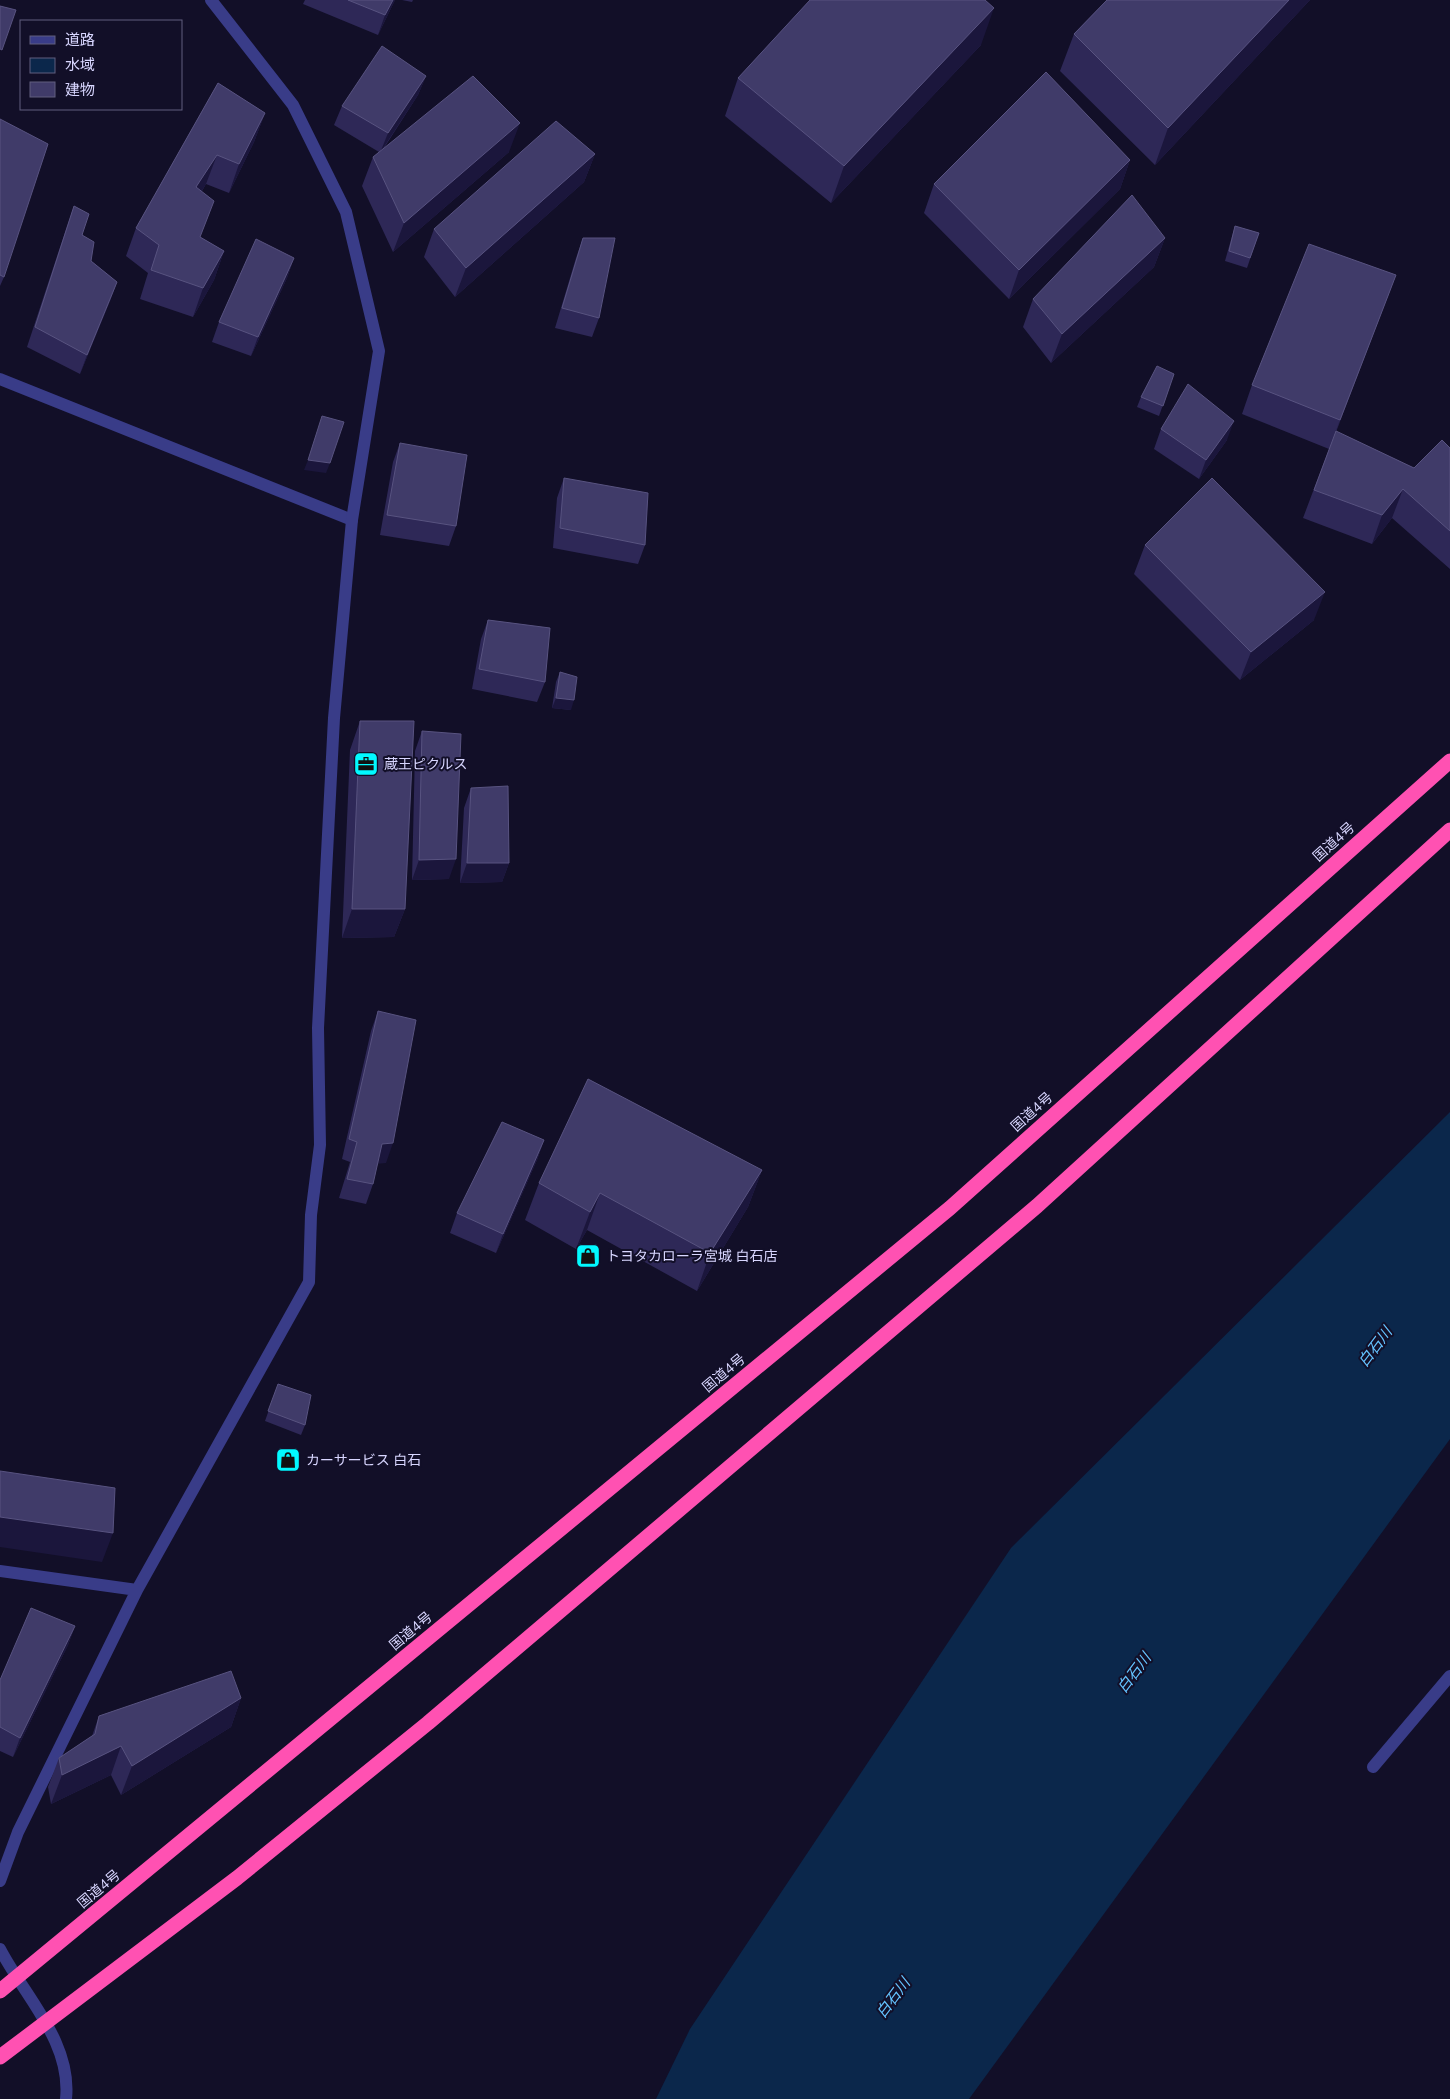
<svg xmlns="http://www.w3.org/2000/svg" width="1450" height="2099" viewBox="0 0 1450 2099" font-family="'Nunito Sans','Noto Sans JP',sans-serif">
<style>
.water{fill:#0b274b}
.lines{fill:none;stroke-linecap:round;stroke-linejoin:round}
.lane{stroke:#393c88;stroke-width:12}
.street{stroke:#393c88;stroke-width:12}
.highway{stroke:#ff51b2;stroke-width:15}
.wall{fill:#2e2857}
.shaded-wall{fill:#1b163c}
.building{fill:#403b69;stroke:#585380}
.labels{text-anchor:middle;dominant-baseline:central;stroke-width:4;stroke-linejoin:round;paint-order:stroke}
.poi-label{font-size:14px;fill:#d8d6ff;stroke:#120f28;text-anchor:start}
.street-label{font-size:14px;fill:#d8d6ff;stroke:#120f28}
.water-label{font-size:15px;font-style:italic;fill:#64c3ff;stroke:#120f28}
</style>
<rect width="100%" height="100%" fill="#120f28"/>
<path class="water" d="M1450 1112V1439L969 2099H656L690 2029 1011 1548Z"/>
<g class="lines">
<path class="lane" d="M0 379 352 520"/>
<path class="street" d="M0 1571 137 1590
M1373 1767 1450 1676
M0 1881 18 1832 137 1590 309 1282 311 1215 320 1145 318 1028 334 718 352 520 379 351 346 212 293 105 211 0
M0 1949C25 1997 72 2042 66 2099"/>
<path class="highway" d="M0 1991 950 1208 1450 761
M0 2057 237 1878 428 1723 1037 1206 1450 830"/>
</g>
<path class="wall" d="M305 0H395L378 35 303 4Z
M402 0H413L412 2Z
M1107 0H1310L1155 165 1060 71 1074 34Z
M981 45 831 203 725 116 738 78Z
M426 76 418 95 384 148 509 152 393 252 362 186 373 157 379 152 334 125 342 106Z
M218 83 265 113 254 142 229 193 206 184 202 191 200 237 224 251 214 280 193 317 140 299 148 273 126 256 136 228Z
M0 119 4 277 0 286Z
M595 154 584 182 455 297 424 257 434 229Z
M1130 160 1120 189 1009 299 924 213 934 184Z
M74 206 91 261 117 282 110 301 80 374 27 347 67 226Z
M1235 226 1259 233 1247 268 1225 261 1232 236Z
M583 238 599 318 592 337 555 328 576 258Z
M1165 238 1154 267 1051 363 1023 327 1033 299Z
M294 258 287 278 251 356 212 342 219 322Z
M1396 275 1336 432 1414 468 1450 448V569L1392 518 1372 544 1303 518 1329 449 1242 414 1252 385Z
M1174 374 1159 416 1137 407 1141 397Z
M1161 429 1227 440 1199 479 1154 449Z
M400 443 456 526 449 546 380 535 393 462Z
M564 478 645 545 638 564 553 548 557 498Z
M1145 545 1314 620 1240 680 1134 574Z
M488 620 545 682 537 702 472 689 481 639Z
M560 672 571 710 552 708 556 682Z
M360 721 405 909 394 937 342 938 350 750Z
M422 731 449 879 412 880 415 751Z
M471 788 509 863 502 882 460 883 464 808Z
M378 1011 386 1163H377L373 1184 366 1204 339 1198 350 1162 342 1159 371 1031Z
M544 1140 537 1160 496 1253 450 1233 457 1213Z
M762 1170 748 1207 697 1291 587 1230 576 1249 525 1220 539 1183Z
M278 1384 305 1425 301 1435 265 1421Z
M75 1626 68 1645 13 1757 0 1751V1680Z
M241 1698 231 1727 121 1795 111 1775 51 1804 48 1787 59 1758 92 1736 99 1716Z"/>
<path class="shaded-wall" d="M393 0H395L378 35 385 15Z
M1289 0H1310L1155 165 1168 128Z
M994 8 981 45 831 203 844 166Z
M426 76 418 95 380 153 388 133Z
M265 113 254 142 229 193 239 164Z
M520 123 509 152 393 252 404 223Z
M595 154 584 182 455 297 466 268Z
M217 155 206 184 186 216 196 187Z
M1130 160 1120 189 1009 299 1019 270Z
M1165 238 1154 267 1051 363 1062 334Z
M224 251 214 280 193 317 203 288Z
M294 258 287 278 251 356 258 337Z
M1396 275 1385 304 1329 449 1340 420Z
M117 282 110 301 80 374 87 355Z
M1234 421 1227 440 1199 479 1206 460Z
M308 460 330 463 326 473 304 470Z
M1403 489 1392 518 1372 544 1382 515Z
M1325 592 1314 620 1240 680 1251 652Z
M556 698 574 700 571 710 552 708Z
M456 859 449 879 412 880 419 860Z
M467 863H509L502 882 460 883Z
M352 909H405L394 937 342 938Z
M544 1140 537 1160 496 1253 503 1234Z
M393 1143 386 1163 375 1164 382 1144Z
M762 1170 748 1207 697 1291 710 1253Z
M600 1193 587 1230 576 1249 590 1212Z
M0 1517 113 1533 102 1562 0 1547Z
M75 1626 68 1645 13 1757 20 1738Z
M241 1698 231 1727 121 1795 132 1766Z
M121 1746 111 1775 51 1804 62 1775Z"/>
<path class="building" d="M348 0H393L385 15Z
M810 0H985L994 8 844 166 738 78Z
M1107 0H1289L1168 128 1074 34Z
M0 6 16 10 2 50 0 49Z
M382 46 426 76 388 133 342 106Z
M1046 72 1130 160 1019 270 934 184Z
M473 76 520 123 404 223 373 157Z
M218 83 265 113 239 164 217 155 196 187 214 201 200 237 224 251 203 288 151 270 159 245 136 228Z
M0 119 48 144 4 277 0 275Z
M556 121 595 154 466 268 434 229Z
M1132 195 1165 238 1062 334 1033 299Z
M74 206 89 214 82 235 94 242 91 261 117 282 87 355 35 327Z
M1235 226 1259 233 1250 258 1229 251Z
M583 238H615L599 318 562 308Z
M256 239 294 258 258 337 219 322Z
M1309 244 1396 275 1340 420 1252 385Z
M1157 366 1174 374 1163 406 1141 397Z
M1188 384 1234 421 1206 460 1161 429Z
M322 416 344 422 330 463 308 460Z
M1336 431 1414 468 1442 440 1450 448V531L1403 489 1382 515 1314 490Z
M400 443 467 455 456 526 387 515Z
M564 478 648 493 645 545 560 528Z
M1212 478 1325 592 1251 652 1145 545Z
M488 620 550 628 545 682 479 669Z
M560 672 577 677 574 700 556 698Z
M360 721H414L405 909H352Z
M422 731 461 734 456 859 419 860Z
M508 786 509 863H467L471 788Z
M378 1011 416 1020 393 1143 382 1144 373 1184 347 1179 357 1142 349 1139Z
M588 1079 762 1170 710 1253 600 1193 590 1212 539 1183Z
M502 1122 544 1140 503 1234 457 1213Z
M278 1384 311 1395 305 1425 268 1411Z
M0 1471 115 1488 113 1533 0 1517Z
M31 1608 75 1626 20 1738 0 1727V1680Z
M231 1671 241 1698 132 1766 121 1746 62 1775 59 1758 95 1734 99 1716Z"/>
<defs>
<symbol id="office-square" viewBox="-11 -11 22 22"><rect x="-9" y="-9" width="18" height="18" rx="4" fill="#02f9ff" stroke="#120f28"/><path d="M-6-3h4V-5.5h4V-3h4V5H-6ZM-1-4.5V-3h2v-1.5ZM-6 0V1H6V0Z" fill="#111"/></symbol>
<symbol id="shop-square" viewBox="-11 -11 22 22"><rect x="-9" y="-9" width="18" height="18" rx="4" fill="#02f9ff" stroke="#120f28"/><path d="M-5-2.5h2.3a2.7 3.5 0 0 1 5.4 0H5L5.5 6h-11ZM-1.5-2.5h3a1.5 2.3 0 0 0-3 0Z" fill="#111"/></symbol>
</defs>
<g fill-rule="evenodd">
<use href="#office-square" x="352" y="750" width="28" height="28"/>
<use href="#shop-square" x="574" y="1242" width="28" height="28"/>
<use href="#shop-square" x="274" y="1446" width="28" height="28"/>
</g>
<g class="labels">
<g class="poi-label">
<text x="384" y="764">蔵王ピクルス</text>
<text x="606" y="1256">トヨタカローラ宮城 白石店</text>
<text x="306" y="1460">カーサービス 白石</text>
</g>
<g class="street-label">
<text transform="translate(1334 842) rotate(-42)">国道4号</text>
<text transform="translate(1032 1112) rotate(-42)">国道4号</text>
<text transform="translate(724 1373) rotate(-40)">国道4号</text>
<text transform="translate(411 1631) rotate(-40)">国道4号</text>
<text transform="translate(99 1889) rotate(-40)">国道4号</text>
</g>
<g class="water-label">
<text transform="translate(1375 1347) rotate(-53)">白石川</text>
<text transform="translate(1134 1673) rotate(-53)">白石川</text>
<text transform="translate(893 1998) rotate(-53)">白石川</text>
</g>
</g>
<rect x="20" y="20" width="162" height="90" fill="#120f28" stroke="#615f7e"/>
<rect x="30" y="36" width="25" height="8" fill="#393c88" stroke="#615f7e"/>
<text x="65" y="45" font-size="15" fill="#d8d6ff">道路</text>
<rect x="30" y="58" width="25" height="15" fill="#0b274b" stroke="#615f7e"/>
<text x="65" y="70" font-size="15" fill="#d8d6ff">水域</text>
<rect x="30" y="82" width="25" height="15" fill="#403b69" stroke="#615f7e"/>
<text x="65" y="95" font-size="15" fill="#d8d6ff">建物</text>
</svg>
